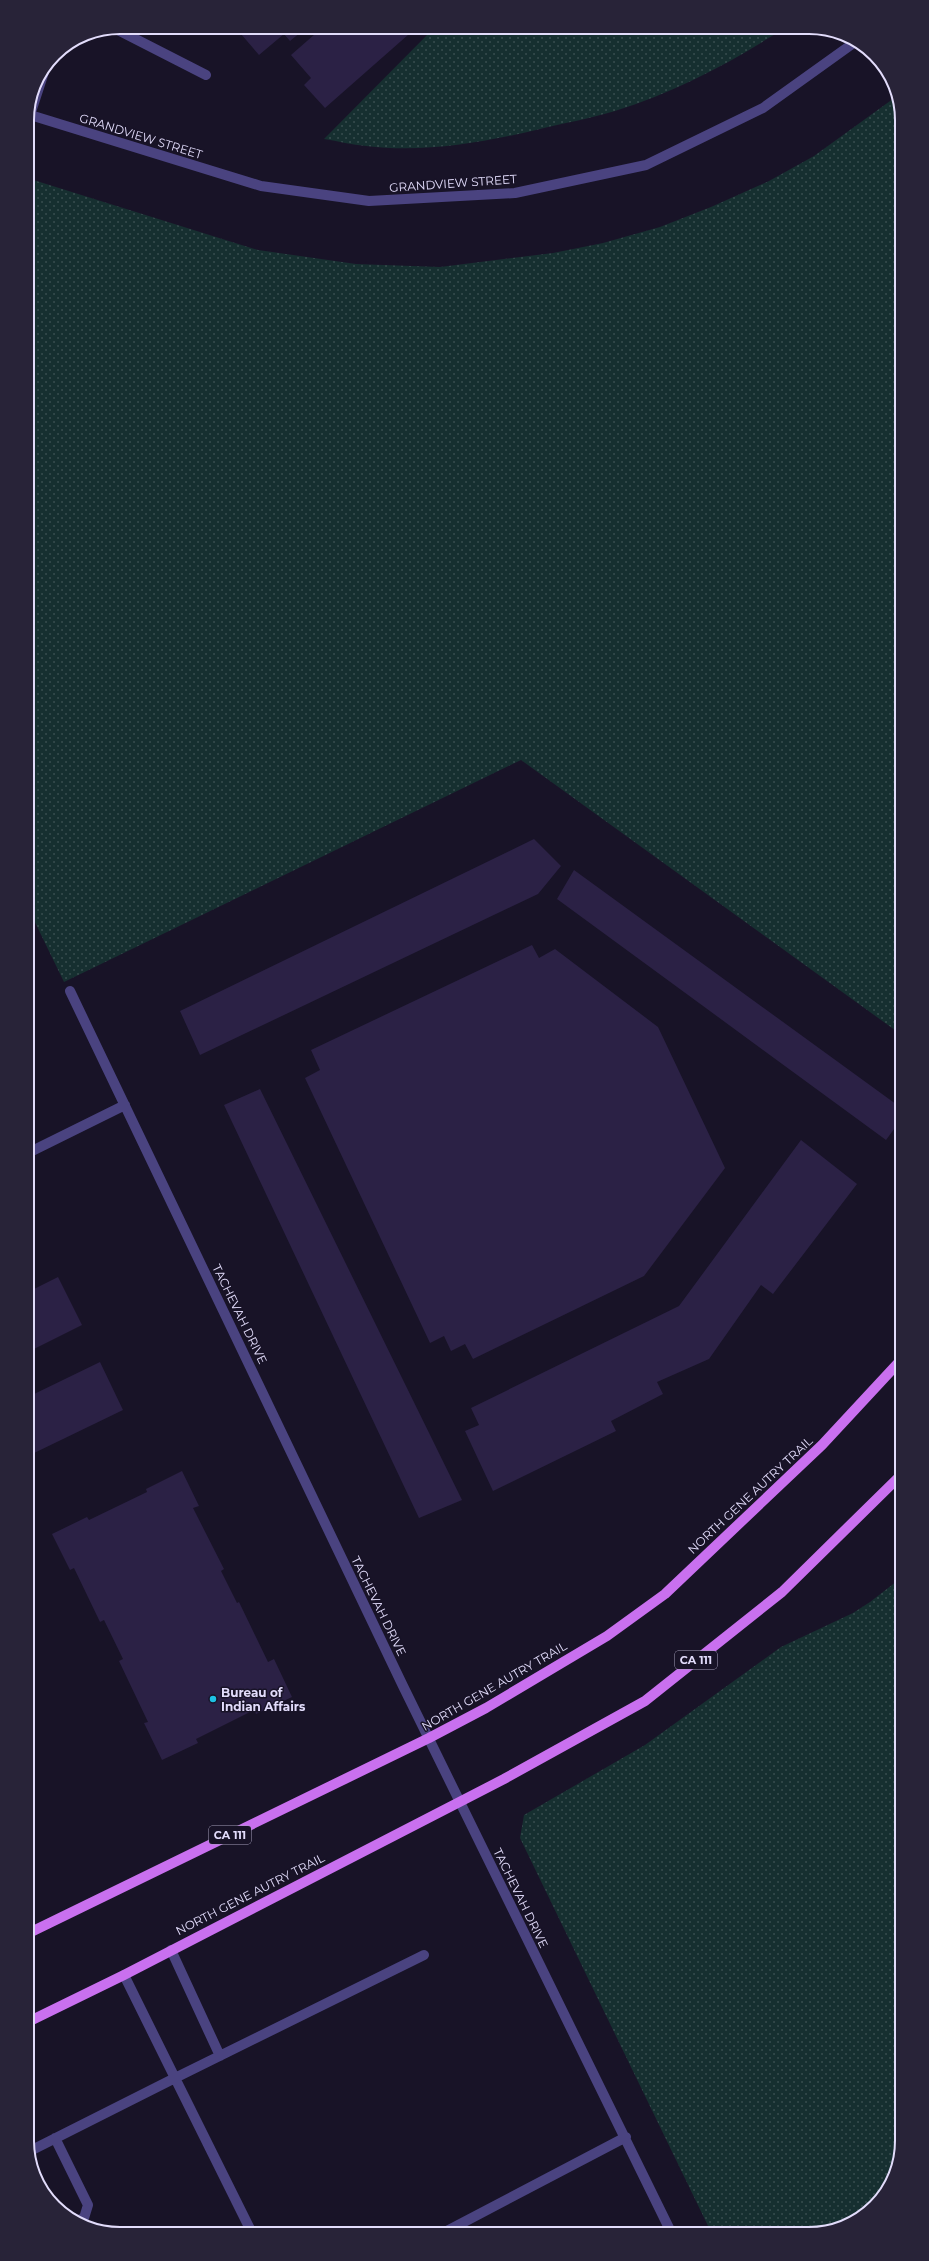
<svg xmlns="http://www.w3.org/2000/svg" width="929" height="2261" viewBox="0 0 929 2261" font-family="Montserrat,sans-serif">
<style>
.grass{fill:url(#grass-dots)}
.building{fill:#2b2145}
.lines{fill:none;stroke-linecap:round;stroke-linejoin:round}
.minor{stroke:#4a4380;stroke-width:10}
.major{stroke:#c970ef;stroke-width:10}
.poi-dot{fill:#1ec2e5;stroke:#181327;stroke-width:1.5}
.labels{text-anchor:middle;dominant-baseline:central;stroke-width:3;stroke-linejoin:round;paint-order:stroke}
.shield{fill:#181327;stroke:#a5a0bb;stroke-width:1}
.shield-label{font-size:11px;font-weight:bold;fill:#e2dcfb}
.street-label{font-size:12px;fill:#e2dcfb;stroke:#181327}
.poi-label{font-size:12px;font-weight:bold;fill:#e2dcfb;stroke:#181327;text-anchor:start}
.rim{fill:none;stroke:#e2dcfb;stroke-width:2}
</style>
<defs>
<pattern id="grass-dots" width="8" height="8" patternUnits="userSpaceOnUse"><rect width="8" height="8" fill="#162f30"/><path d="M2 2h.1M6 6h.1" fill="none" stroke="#384d4f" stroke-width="1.8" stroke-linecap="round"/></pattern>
</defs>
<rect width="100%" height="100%" fill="#181327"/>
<path class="grass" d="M435 27H786C732 62 676 92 615 111 589 119 563 123 536 130 481 143 423 153 366 146 352 145 338 141 324 139Z
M897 96 899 1033 521 760 64 982 29 910 27 178 258 250 356 264 440 267 553 253 603 243 660 227 711 207 769 181 814 156Z
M901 1578 902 2141 883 2197 839 2229 710 2230 520 1838 524 1815 645 1745 781 1647 853 1613 870 1602Z"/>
<path class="building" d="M235 27H307L290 41 284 34 259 55Z
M323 27H417L325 108 304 85 311 78 291 55Z
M534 839 561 866 538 894 200 1055 180 1011Z
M574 870 900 1107V1121L886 1140 557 899Z
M532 945 539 958 555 949 658 1027 725 1168 644 1276 473 1359 465 1344 451 1351 444 1336 430 1343 305 1078 320 1070 311 1050Z
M260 1089 462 1500 419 1518 224 1105Z
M801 1140 857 1184 773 1294 761 1285 709 1359 657 1382 663 1394 611 1421 616 1431 493 1491 465 1431 479 1425 471 1408 679 1306Z
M58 1277 82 1325 30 1351V1291Z
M100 1362 123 1410 30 1455V1396Z
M182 1471 199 1506 193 1508 224 1569 221 1571 237 1603 239 1602 268 1662 274 1659 292 1697 256 1714 254 1710 196 1739 198 1743 162 1760 144 1723 148 1722 119 1661 123 1659 104 1620 100 1622 74 1568 70 1570 52 1534 87 1517 89 1520 147 1492 146 1489Z"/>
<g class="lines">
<path class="minor" d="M114 28 206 75
M27 114 261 186 369 201 515 193 646 165 763 108 855 42
M30 115 46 66
M70 991 403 1686 670 2230
M30 1152 125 1105
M171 1950 220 2056
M55 2138 88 2205 84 2218 79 2220
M32 2150 175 2078 124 1975
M445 2232 626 2137
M252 2233 175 2078 424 1955"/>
<path class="major" d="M31 1932 429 1738 486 1708 607 1636 665 1594 822 1445 900 1361
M32 2020 124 1975 504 1779 645 1701 782 1592 900 1476"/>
</g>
<circle class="poi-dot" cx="213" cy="1699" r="4"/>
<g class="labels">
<g class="shield">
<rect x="675" y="1651" width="42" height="18" rx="3"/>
<rect x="209" y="1826" width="42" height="18" rx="3"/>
</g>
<g class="shield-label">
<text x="696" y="1660">CA 111</text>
<text x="230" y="1835">CA 111</text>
</g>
<g class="street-label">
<text transform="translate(141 136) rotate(17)">GRANDVIEW STREET</text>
<text transform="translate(453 183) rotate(-4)">GRANDVIEW STREET</text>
<text transform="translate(240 1314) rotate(64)">TACHEVAH DRIVE</text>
<text transform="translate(750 1495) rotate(-43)">NORTH GENE AUTRY TRAIL</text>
<text transform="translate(379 1606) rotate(64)">TACHEVAH DRIVE</text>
<text transform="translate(494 1686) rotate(-30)">NORTH GENE AUTRY TRAIL</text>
<text transform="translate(250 1894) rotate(-27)">NORTH GENE AUTRY TRAIL</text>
<text transform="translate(521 1898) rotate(64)">TACHEVAH DRIVE</text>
</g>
<g class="poi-label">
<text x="221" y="1692">Bureau of<tspan x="221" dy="14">Indian Affairs</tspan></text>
</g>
</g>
<path d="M0 0H929V2261H0ZM120 34H809A86 86 0 0 1 895 120V2141A86 86 0 0 1 809 2227H120A86 86 0 0 1 34 2141V120A86 86 0 0 1 120 34Z" fill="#282338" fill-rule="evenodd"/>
<path class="rim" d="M120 34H809A86 86 0 0 1 895 120V2141A86 86 0 0 1 809 2227H120A86 86 0 0 1 34 2141V120A86 86 0 0 1 120 34Z"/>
</svg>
